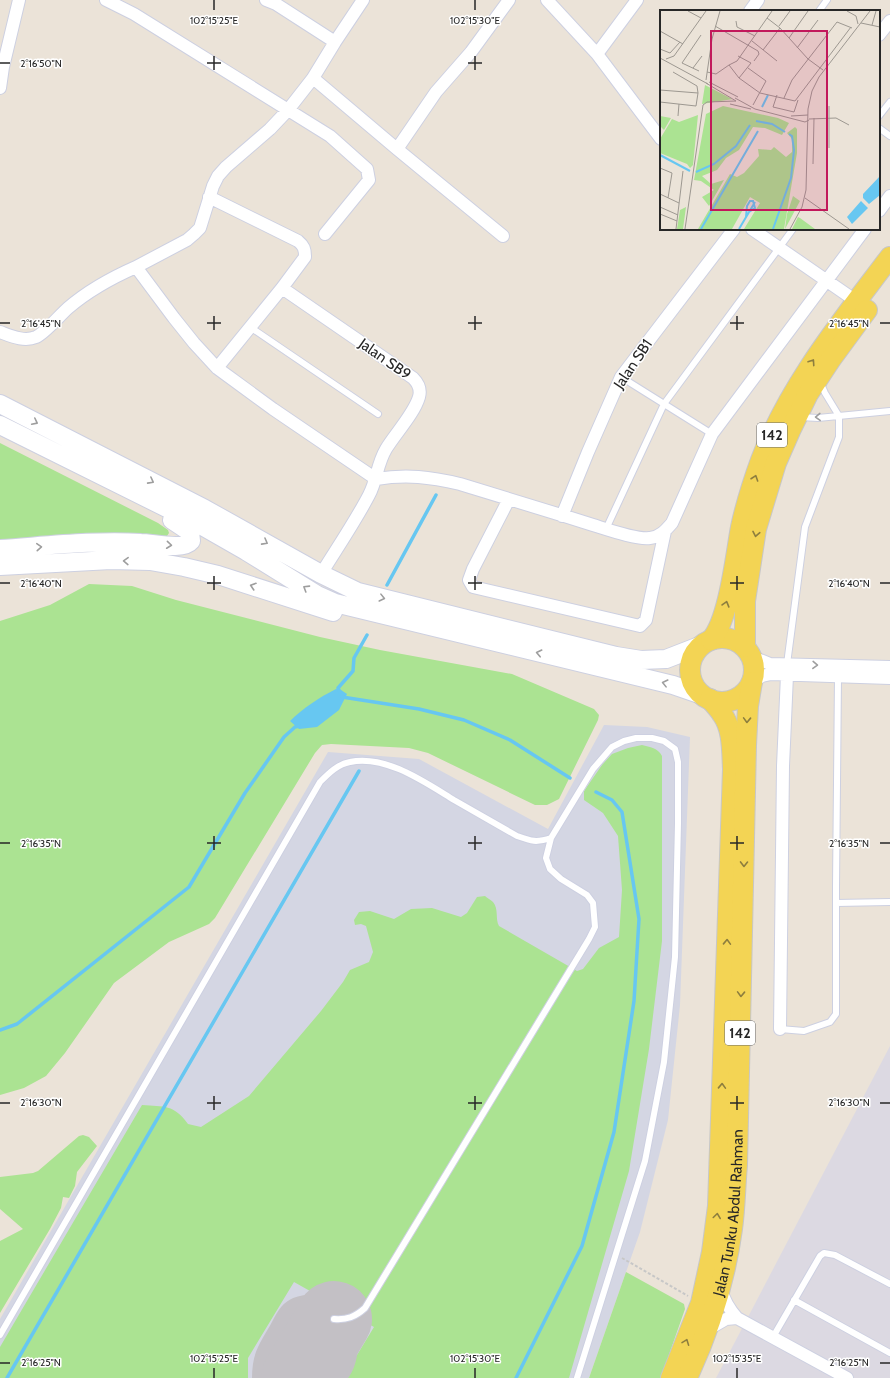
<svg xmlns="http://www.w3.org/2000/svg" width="890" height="1378" viewBox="0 0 890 1378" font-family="Cabin,sans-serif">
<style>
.industrial{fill:#dcd9e2}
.airport{fill:#d4d6e3}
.green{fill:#abe392}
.water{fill:#67c7f1}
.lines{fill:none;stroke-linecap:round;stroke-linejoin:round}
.stream{stroke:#67c7f1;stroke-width:3.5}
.taxiway{stroke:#c3c0c5;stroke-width:30}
.runway{stroke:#c3c0c5;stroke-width:76}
.service-casing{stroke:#cdd0e1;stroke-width:8}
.minor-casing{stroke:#cdd0e1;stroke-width:14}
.secondary-casing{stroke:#cdd0e1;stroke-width:20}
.primary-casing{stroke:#c7c7c7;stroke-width:22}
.path{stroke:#c7c7c7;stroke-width:2;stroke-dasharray:3 2;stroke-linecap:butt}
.service{stroke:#fff;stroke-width:6}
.minor{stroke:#fff;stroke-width:12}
.secondary{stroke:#fff;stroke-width:18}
.primary{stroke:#f3d454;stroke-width:20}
.oneway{stroke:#8d7e3e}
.oneway2{stroke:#9e9e9e}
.ticks{fill:none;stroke:#272727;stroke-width:1.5}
.labels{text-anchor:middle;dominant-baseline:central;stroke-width:3;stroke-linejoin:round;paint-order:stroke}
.shield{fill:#fff;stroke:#686868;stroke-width:1}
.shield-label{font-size:14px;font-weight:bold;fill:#272727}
.street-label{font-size:15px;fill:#272727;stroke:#fff}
.inset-river{fill:none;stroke:#67c7f1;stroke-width:2}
.inset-road{fill:none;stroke:#9d9891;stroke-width:1}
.view{fill:#c2185b;fill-opacity:0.15;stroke:#c2185b;stroke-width:2}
.inset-edge{fill:none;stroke:#272727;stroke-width:2}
.ticks-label{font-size:10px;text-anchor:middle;fill:#272727;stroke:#fff;stroke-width:3;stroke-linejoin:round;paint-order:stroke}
</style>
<rect width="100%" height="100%" fill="#ebe3d8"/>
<path class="industrial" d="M890 1046V1378H716Z"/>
<path class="airport" d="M604 725 647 727 690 737 680 1005 668 1120 640 1232 589 1378H0V1319L328 752 419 759 548 829Z"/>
<path class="green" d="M0 443 158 523 168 530 169 533 167 536H104L0 543Z
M89 584 132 586 176 600 320 637 380 650 512 674 594 709 599 715 598 720 559 799 547 805H535L428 753 409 748 331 744 322 745 315 753 215 918 209 924 169 942 114 983 65 1053 46 1076 24 1088 0 1095V621L50 605Z
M642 745C650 747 658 748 662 756V941L649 1049 629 1171 569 1378H343L374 1327 294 1282 248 1358V1378H0V1347L142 1105C164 1107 174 1104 188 1124L201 1127 249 1096 321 1011 343 982 350 970 369 962 373 952 366 926 361 924 355 925 354 920 359 912 370 911 394 919 411 909 432 908 461 917 467 913 477 897 485 896C487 898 491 900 493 902 499 909 495 919 499 926L577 971 583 969 599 948 619 937 622 890 618 836 603 813 584 800V791L602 765 612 754 628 748Z
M83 1135 89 1137 97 1146 77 1172 75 1186 69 1198 63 1197 61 1208 50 1229 0 1313V1241L23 1229 0 1209V1177L33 1173 38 1171 79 1136Z
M626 1272 684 1304 685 1309 664 1369 660 1378H589Z"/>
<path class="water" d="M336 689 341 690 347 694 339 710 317 727 299 729 290 721C303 708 320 697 336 689Z"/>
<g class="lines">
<path class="stream" d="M387 585 436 495
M341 694 338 688 353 671 354 658 367 635
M342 697 419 709 464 720 510 740 570 778
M0 1030 17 1024 189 887 245 793 284 737 295 727 299 726
M7 1378 359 771
M516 1378 582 1246 614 1132 634 1001 639 919 622 812 612 800 596 792"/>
<path class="taxiway" d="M267 1378C267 1357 273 1350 283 1333 287 1326 291 1316 297 1313 300 1311 305 1310 309 1310 345 1306 355 1367 324 1378"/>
<path class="runway" d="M299 1378 334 1319"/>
<defs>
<path id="service" d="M819 11 827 0
M879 116 890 102
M879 128 890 136
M250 327 378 414
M621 377 712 434
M800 417 818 418 890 411
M606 529 664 404 793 229
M787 664 805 527 839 437V416L825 393 820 382
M836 903 890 902
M780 1029 804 1031 830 1022 836 1014V888L838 677
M794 1300 890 1353
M334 1319C347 1320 355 1317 365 1308L589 939 595 927 593 903 587 895 561 879 550 869 546 858 551 838 593 769 612 747 624 741 636 738H652L664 741 675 749 678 762V823L675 957 664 1062 645 1161 577 1378
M0 1335 320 782C329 773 338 764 350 762 385 754 426 783 454 800 475 812 496 824 517 836 531 841 536 843 551 838
M773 1337 820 1256 824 1253 835 1255 890 1284"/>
<path id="minor" d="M106 0 134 14 330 136 367 169 369 180 325 234
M266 0 276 4 335 42
M363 0 335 42 313 78 288 110 270 129 226 167 218 176 213 186 200 228 194 234 187 240 136 267 174 318 194 343 217 368 273 409 376 479C407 474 430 477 460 484 505 498 549 511 593 525 606 529 637 540 650 538 660 537 666 530 672 523L712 434 865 229
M547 0 597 54 661 139
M750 11 758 0
M879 35 890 21
M597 54 637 0
M313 78 397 149 503 236
M0 88 3 67 19 0
M397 149 436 92 471 52 509 0
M209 197 298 241C304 246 305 249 305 257L282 288 217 368
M879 211 890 196
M752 229 856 301
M282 288 413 378C419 384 421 390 419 397 414 414 395 434 386 449 377 464 377 480 369 495 355 522 337 548 321 574
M0 332C11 336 24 342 36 337 45 333 59 316 68 308 89 290 111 278 136 267
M509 499 473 569 469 580 473 587 640 626 646 620 665 531
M562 516 588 452 621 377 734 229
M750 656 770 664 890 667
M752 682 762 676 771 674 890 678
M780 1029 783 766 787 675
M721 1289C724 1301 729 1309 737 1318L847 1378
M707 1330 726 1319 737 1318"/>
<path id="secondary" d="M0 404 205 509 321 574 358 592 616 656 641 660 666 659 702 645
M0 425 197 523 246 551 317 595 335 603 673 685 702 695
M0 549C45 546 96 540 141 543 153 543 183 551 191 541L190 532 172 520
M0 566 111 560 150 561 184 567 218 575 333 612"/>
<g id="primary">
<circle cx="722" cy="670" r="32"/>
<path d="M711 640C729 620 736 554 741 527 746 504 753 482 761 460 790 384 842 321 890 257"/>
<path d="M745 647V601L756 529 776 463 790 431 808 394 831 359 867 310"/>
<path d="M671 1378 701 1303 712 1252 718 1206 733 769C732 751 733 729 722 714 719 709 714 704 710 699"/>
<path id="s1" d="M687 1378C709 1331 725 1281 732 1229 735 1208 735 1187 737 1165L746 745 748 706 752 682"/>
</g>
</defs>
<use href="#service" class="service-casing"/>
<use href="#minor" class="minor-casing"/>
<use href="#secondary" class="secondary-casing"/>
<use href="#primary" class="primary-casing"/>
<path class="path" d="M622 1258 688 1296"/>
<use href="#service" class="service"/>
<use href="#minor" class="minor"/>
<use href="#secondary" class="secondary"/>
<use href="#primary" class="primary"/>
</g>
<defs><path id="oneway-chevron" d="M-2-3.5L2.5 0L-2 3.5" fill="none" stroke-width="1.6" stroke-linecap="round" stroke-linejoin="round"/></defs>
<g class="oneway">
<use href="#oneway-chevron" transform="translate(812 362) rotate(-56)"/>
<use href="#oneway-chevron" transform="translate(755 478) rotate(-71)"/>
<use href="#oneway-chevron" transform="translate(756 534) rotate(101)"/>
<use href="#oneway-chevron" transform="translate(726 604) rotate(-74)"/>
<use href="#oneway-chevron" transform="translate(747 720) rotate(92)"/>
<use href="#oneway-chevron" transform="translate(744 864) rotate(91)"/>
<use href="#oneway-chevron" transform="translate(727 942) rotate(-88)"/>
<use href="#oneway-chevron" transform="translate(741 994) rotate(92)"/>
<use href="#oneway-chevron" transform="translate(722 1086) rotate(-88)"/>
<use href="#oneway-chevron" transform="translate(717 1216) rotate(-82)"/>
<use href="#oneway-chevron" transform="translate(686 1342) rotate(-69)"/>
</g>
<g class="oneway2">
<use href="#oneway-chevron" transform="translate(818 417) rotate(178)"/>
<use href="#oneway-chevron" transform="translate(35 422) rotate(27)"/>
<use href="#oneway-chevron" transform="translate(151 481) rotate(28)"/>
<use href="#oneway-chevron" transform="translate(265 542) rotate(29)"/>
<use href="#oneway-chevron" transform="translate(169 545) rotate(6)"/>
<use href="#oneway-chevron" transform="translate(39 547) rotate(-4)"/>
<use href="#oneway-chevron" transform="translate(126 561) rotate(-178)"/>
<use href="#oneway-chevron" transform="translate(253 586) rotate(-162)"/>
<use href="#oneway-chevron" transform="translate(306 588) rotate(-148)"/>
<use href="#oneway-chevron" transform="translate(382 598) rotate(14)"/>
<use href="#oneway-chevron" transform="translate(539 653) rotate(-167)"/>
<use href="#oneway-chevron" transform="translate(815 665) rotate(2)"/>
<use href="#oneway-chevron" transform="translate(665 683) rotate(-166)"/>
</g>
<path class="ticks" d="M214 0V10M475 0V10M214 56V70M475 56V70M0 63H10M207 63H221M468 63H482M214 316V330M475 316V330M737 316V330M0 323H10M207 323H221M468 323H482M730 323H744M880 323H890M214 576V590M475 576V590M737 576V590M0 583H10M207 583H221M468 583H482M730 583H744M880 583H890M214 836V850M475 836V850M737 836V850M0 843H10M207 843H221M468 843H482M730 843H744M880 843H890M214 1096V1110M475 1096V1110M737 1096V1110M0 1103H10M207 1103H221M468 1103H482M730 1103H744M880 1103H890M0 1363H10M880 1363H890M214 1368V1378M475 1368V1378M737 1368V1378"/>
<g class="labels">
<g class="shield">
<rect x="757" y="423" width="30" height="24" rx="3"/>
<rect x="725" y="1021" width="30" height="24" rx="3"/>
</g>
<g class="shield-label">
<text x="772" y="435">142</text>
<text x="740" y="1033">142</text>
</g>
<g class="street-label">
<text transform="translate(385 359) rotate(35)">Jalan SB9</text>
<text transform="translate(633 364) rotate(-56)">Jalan SB1</text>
<text stroke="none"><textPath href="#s1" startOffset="172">Jalan Tunku Abdul Rahman</textPath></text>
</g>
</g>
<g transform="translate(660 10)">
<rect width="220" height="220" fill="#ebe3d8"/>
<path d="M45 75 72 89H73L42 94ZM63 96 118 108 129 113 122 125 105 118 93 117 79 140 66 148 57 160 42 166 51 174 64 170 49 196 42 187 54 180 41 171 34 170 46 104ZM38 105 33 155 30 158 27 154 0 143V129L12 109 19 112ZM0 106 11 108 4 120 0 116ZM135 117 137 119V143L124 219H84L100 193 90 187 72 219H38L70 164 77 167 84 163 99 146 98 139 111 140 114 137 126 147 132 142V129L127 123ZM133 186 140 191 125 219 127 204ZM26 197 23 219H17L20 200ZM138 207 140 208 155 219H132Z" fill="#abe392"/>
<path d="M220 166V185L209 194 203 188V184ZM201 191 208 198 192 214 187 207Z" fill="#67c7f1"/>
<path class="inset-river" d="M102 97 108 85M96 111 112 114 125 122M0 145 30 161M36 162 54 154 76 136 90 115M86 207 87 196 90 191H93L95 198 89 202M41 219 98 121M79 219 95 192M113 219 131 168 134 140 132 126 129 124"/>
<path class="inset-road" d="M28 1 41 8M112 1 77 51 69 55 79 68 100 83 135 91 191 17M187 1 196 6 198 14M107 8 120 18 148 49 163 60M76 11 77 17 95 26M201 13 220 17M212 15 216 1M55 16 98 41 99 44 94 51M119 16 130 1M0 21 23 34M129 28 148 1M92 31 117 51M137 38 158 10M0 39 10 43 20 32M103 40 120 18M78 46 91 53 79 68M0 48 48 74M6 49 14 46 46 1M33 58 42 46M88 58 106 71 93 95M39 61 22 53 41 25M13 62 37 76 38 83M47 62 56 64 69 55M46 70 52 29 60 1M49 72 78 87M0 80 38 83 36 96 0 92M117 85 113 97 134 102 138 90M75 88 95 99 145 112 149 110M124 88 132 70 177 12 192 18M70 94 91 99M169 96V138M18 106 19 94M131 106 148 105M149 109 176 108 189 115M153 154 154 108M0 158 12 163 8 188M0 184 19 193M145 188 189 219M0 197 18 205M0 204 17 211M16 219 23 161M25 219 43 95 47 92 76 91 46 73M130 219 142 197 146 180 148 99 152 81 159 67 210 1"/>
<path class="view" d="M51 21H167V200H51Z"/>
<rect width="220" height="220" class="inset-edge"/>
</g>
<g class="ticks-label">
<text x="214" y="24">102°15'25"E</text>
<text x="475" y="24">102°15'30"E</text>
<text x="41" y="67">2°16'50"N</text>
<text x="41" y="327">2°16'45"N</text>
<text x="849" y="327">2°16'45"N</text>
<text x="41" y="587">2°16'40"N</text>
<text x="849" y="587">2°16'40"N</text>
<text x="41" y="847">2°16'35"N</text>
<text x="849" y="847">2°16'35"N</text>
<text x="41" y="1106">2°16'30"N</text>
<text x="849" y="1106">2°16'30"N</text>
<text x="214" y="1362">102°15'25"E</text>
<text x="475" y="1362">102°15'30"E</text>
<text x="737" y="1362">102°15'35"E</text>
<text x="41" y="1366">2°16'25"N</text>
<text x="849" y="1366">2°16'25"N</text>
</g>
</svg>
